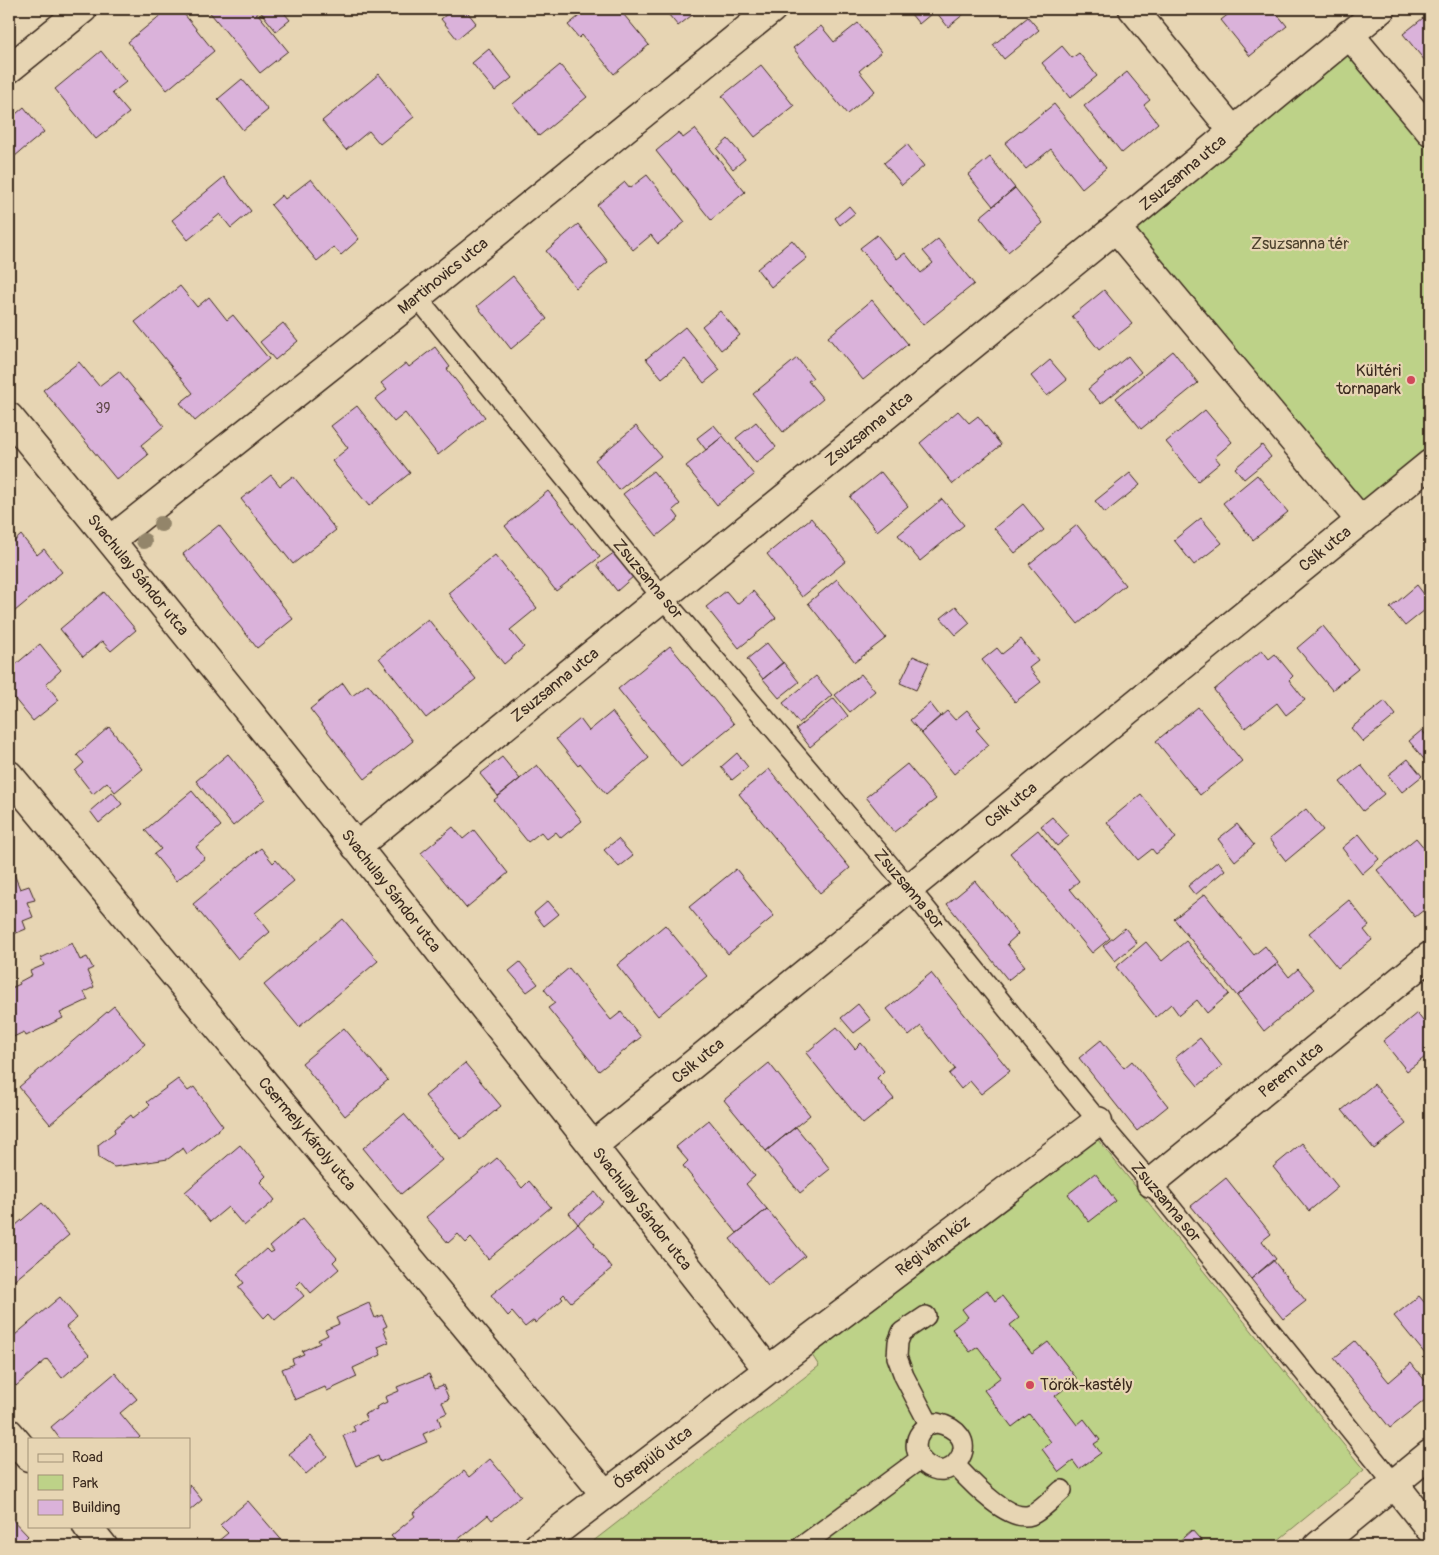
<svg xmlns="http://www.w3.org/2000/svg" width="1439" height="1555" viewBox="0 0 1439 1555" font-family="Pangolin,sans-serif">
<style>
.green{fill:#bdd288;stroke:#7c7e53}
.building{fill:#dab2da;stroke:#3b2a1e}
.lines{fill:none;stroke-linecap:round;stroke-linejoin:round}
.service-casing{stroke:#3b2a1e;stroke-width:22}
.minor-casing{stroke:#3b2a1e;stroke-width:31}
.service{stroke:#e7d5b3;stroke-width:19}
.minor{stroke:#e7d5b3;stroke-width:28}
.tree{fill:#93856a}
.poi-dot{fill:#d1495b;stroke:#e7d5b3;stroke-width:2}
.labels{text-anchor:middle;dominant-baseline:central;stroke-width:4.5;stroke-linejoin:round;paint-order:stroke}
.number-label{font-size:14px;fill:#634c4d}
.street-label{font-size:16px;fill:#3b2a1e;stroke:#e7d5b3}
.park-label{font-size:16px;fill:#4e432e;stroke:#e7d5b3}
.poi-label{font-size:16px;fill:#3b2a1e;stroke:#e7d5b3;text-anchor:end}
</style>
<rect width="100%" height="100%" fill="#e7d5b3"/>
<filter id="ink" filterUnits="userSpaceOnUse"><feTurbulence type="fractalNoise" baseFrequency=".02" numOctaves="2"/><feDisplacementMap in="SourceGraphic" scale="10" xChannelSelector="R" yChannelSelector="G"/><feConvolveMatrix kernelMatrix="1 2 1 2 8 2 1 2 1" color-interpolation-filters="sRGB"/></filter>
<g filter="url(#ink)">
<path class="green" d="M1349 34 1430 131V464L1360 520 1116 228Z
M1098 1140 1364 1470 1271 1546H587L819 1366 812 1355Z"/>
<path class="building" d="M168 9H180L214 51 167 90 128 42Z
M207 9H254L288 51 260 73Z
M261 9H281L290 20 276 31 259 10Z
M453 9H465L476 23 457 39 441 19Z
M588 9H619L649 45 614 74 582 35 579 38 568 25Z
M664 9H700L678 26Z
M907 9H937L919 24Z
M943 9H970L948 27 937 13Z
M1235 9H1273L1287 26 1250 56 1221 20Z
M1028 17 1039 30 1004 59 993 45Z
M1423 18 1430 27V67L1403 34Z
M858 23 881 52 859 71 875 91 847 114 793 48 821 26 834 42Z
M1062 46 1072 58 1079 53 1097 76 1070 98 1042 63Z
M489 49 512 78 495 91 472 63Z
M101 51 126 82 112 93 129 113 96 139 55 89Z
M560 65 587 97 539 136 513 104Z
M761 65 794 106 755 137 722 96Z
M1127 72 1150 100 1144 105 1158 123 1122 153 1084 106Z
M379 74 414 117 380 144 369 131 346 150 322 121Z
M242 79 268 110 243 130 218 99Z
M1054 104 1106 168 1082 188 1051 149 1026 169 1005 143Z
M24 107 44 132 9 161V120Z
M695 129 745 192 711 220 656 151 679 132 683 138Z
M728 139 745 159 733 169 717 149Z
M907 144 924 166 902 185 884 163Z
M990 157 1015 188 993 206 968 175Z
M647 175 685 222 658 244 651 235 633 250 597 205 625 182 630 188Z
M224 177 251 211 231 228 220 214 188 240 172 220Z
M311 179 359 239 341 255 334 247 317 261 271 205 282 195 285 199Z
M1015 188 1043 223 1008 252 980 217Z
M849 206 855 213 840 225 835 218Z
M578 224 608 262 576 288 546 251Z
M877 235 897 259 905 253 921 273 933 263 923 251 938 239 974 284 923 325 860 248Z
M792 240 807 258 771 287 757 269Z
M513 276 547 319 511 349 477 306Z
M180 286 197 307 209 297 227 320 233 315 269 359 195 421 180 403 193 393 135 322Z
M1104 290 1132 324 1099 350 1072 316Z
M872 300 908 344 863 380 828 337Z
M720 311 740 335 721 350 702 326Z
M283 323 298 341 275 360 260 342Z
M685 327 720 370 704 383 685 359 662 378 646 359Z
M435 347 450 367 447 369 485 417 438 455 405 413 394 422 375 399 387 390 381 383 406 363 409 367Z
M1173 351 1198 383 1141 429 1116 398Z
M1128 356 1141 372 1101 404 1088 389Z
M797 358 813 378 808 381 823 399 783 432 753 394Z
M1050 360 1067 380 1047 396 1031 376Z
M79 362 99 386 119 371 164 426 141 445 148 455 117 480 43 390Z
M357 406 410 473 369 506 332 461 348 448 331 426Z
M1205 410 1232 442 1215 457 1220 463 1198 481 1166 442Z
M958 411 969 423 978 416 1001 445 953 484 920 443Z
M756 422 776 447 756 463 736 438Z
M714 425 723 436 706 450 697 438Z
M636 426 661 456 619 490 595 460Z
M723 436 754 475 717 505 686 466Z
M1262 445 1271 457 1244 479 1235 468Z
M653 471 680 504 673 510 679 518 657 536 623 494Z
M881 472 908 506 877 531 850 497Z
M1130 473 1140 485 1105 513 1095 501Z
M271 475 280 486 293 476 336 530 293 564 241 499Z
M1257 475 1288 512 1253 540 1223 503Z
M548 491 600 557 556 591 505 526Z
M942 499 964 525 920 561 898 535Z
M1023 504 1044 530 1015 553 994 528Z
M811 518 846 561 802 597 767 554Z
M1201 518 1222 543 1194 565 1174 540Z
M219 525 293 619 257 648 183 554Z
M1077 525 1125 585 1078 624 1029 564Z
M21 535 37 555 44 549 62 572 9 616V546Z
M615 552 634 576 617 591 597 565Z
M495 555 537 608 510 630 524 647 504 664 448 593Z
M837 579 886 638 855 662 808 603Z
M1417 585 1430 602V606L1405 626 1390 608Z
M726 591 737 604 753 591 776 618 739 648 706 607Z
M104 592 136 630 111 651 102 641 83 657 60 629Z
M956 606 970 623 956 635 941 618Z
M428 619 476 679 426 718 379 658Z
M1323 626 1358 669 1332 690 1297 648Z
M1021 639 1038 661 1029 668 1041 682 1015 702 982 660 997 648 1002 654Z
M767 643 783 663 763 679 747 659Z
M40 644 61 670 46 684 59 700 33 721 9 692V670Z
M670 646 734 724 681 767 618 689Z
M1262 650 1269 659 1275 654 1293 676 1289 680 1305 700 1286 715 1277 703 1245 728 1214 690Z
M913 656 929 663 916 690 900 683Z
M783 662 799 682 779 698 763 679Z
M861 674 875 691 850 712 835 695Z
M816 676 832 695 799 723 783 703Z
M343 683 352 696 368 684 413 741 365 779 310 709Z
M834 698 848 716 810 747 796 729Z
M1385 701 1396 715 1363 742 1351 728Z
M930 703 940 716 921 733 910 720Z
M1198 707 1242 761 1200 795 1156 741Z
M967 710 980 726 976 730 989 745 954 774 921 733 947 711 955 720Z
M612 712 649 758 606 794 580 763 578 766 556 739 580 719 589 731Z
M109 727 143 769 115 792 107 782 93 794 75 771 84 763 77 755Z
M1422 730 1430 741V760L1427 763 1409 741Z
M737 753 748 767 732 780 721 767Z
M228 754 265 799 233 826 196 781Z
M502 757 520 779 498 796 480 774Z
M1408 759 1422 776 1402 792 1388 775Z
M907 764 936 799 894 832 866 797Z
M537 765 582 821 561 838 556 832 547 839 541 832 528 842 494 800Z
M1361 765 1384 794 1363 811 1340 782Z
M769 769 850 868 820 893 739 794Z
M192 791 221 826 196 847 205 858 176 881 154 854 161 849 145 830Z
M112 792 122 804 99 823 90 811Z
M1141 794 1176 838 1156 854 1152 849 1138 860 1107 822Z
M1306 809 1323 830 1286 861 1269 839Z
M1052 817 1069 836 1057 846 1041 826Z
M1237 824 1254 845 1235 861 1218 839Z
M453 827 463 839 474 830 508 873 466 908 421 853Z
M1038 830 1079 881 1070 889 1110 938 1092 953 1010 853Z
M1359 834 1379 859 1362 874 1342 848Z
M1416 838 1430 855V905L1415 917 1377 870Z
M618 839 633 856 619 867 604 850Z
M261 848 273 863 276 860 294 881 255 913 270 932 238 959 193 904Z
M1218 861 1225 870 1195 895 1188 886Z
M736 869 774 916 728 954 689 907Z
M14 874 20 889 29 886 35 900 27 902 33 917 23 921 26 929 9 936V876Z
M975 881 1018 934 1007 944 1025 966 1008 980 947 904Z
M1205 894 1254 955 1265 946 1278 963 1237 996 1174 919Z
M1349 900 1369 926 1364 930 1372 940 1338 968 1309 933Z
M548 901 559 914 544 926 534 913Z
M343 919 378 961 299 1027 264 985Z
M665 925 707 976 658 1016 617 965Z
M1125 928 1137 943 1115 961 1103 946Z
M1186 941 1229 994 1207 1013 1197 1000 1179 1015 1171 1004 1156 1017 1116 967 1146 942 1162 961Z
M72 943 80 960 87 957 93 968 87 971 94 987 84 992 88 1000 60 1013 63 1018 26 1036 24 1032 9 1039V989L20 984 19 982 32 975 30 971 44 965 41 958Z
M520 962 538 984 527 992 509 971Z
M1278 963 1289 977 1298 969 1315 989 1264 1031 1237 996Z
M569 968 611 1020 621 1012 641 1037 599 1071 548 1008 555 1003 544 989Z
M931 973 1010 1071 981 1094 970 1081 961 1089 949 1074 955 1069 921 1026 909 1036 887 1009Z
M858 1004 871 1020 854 1033 841 1018Z
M114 1006 145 1044 50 1124 19 1087Z
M1417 1013 1423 1021 1430 1014V1056L1429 1054 1407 1071 1383 1041Z
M837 1027 855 1049 861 1043 884 1071 877 1078 894 1099 863 1124 806 1053Z
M344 1028 388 1080 345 1116 302 1063Z
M1200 1038 1222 1066 1198 1086 1175 1058Z
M1101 1040 1124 1068 1132 1061 1168 1106 1137 1131 1079 1058Z
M465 1063 501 1106 461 1139 425 1096Z
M769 1063 810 1115 766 1151 724 1100Z
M178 1079 188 1091 194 1087 223 1126 187 1154 183 1148 168 1159 114 1167 99 1158 98 1145 115 1132 114 1129 131 1115 133 1118 150 1105 147 1102Z
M1374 1084 1406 1124 1374 1149 1342 1110Z
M404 1114 442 1160 401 1194 363 1148Z
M709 1120 755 1176 746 1184 767 1209 737 1233 683 1166 688 1161 676 1147Z
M796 1127 830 1169 800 1193 766 1151Z
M1302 1143 1338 1187 1309 1211 1273 1167Z
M240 1145 266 1176 260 1182 275 1200 244 1226 228 1207 210 1222 185 1192Z
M497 1158 522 1188 529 1181 551 1207 488 1259 471 1238 466 1243 458 1234 448 1243 426 1217Z
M1095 1173 1116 1201 1089 1222 1068 1194Z
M1226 1178 1271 1234 1262 1241 1276 1259 1251 1279 1191 1206Z
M595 1192 603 1202 578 1224 569 1213Z
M42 1203 69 1235 9 1285V1231Z
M767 1209 805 1256 768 1286 730 1239Z
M303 1218 337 1258 333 1262 339 1269 311 1293 301 1281 296 1286 304 1296 275 1320 269 1313 264 1318 238 1287 244 1283 237 1274 266 1249 270 1253 274 1251 270 1246Z
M578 1224 595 1244 594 1246 612 1268 571 1302 564 1294 561 1297 563 1299 535 1323 534 1320 525 1327 512 1312 508 1316 491 1295Z
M1273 1260 1306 1301 1283 1319 1251 1279Z
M987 1290 995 1301 1002 1296 1019 1318 1010 1325 1032 1354 1048 1342 1077 1379 1055 1396 1077 1425 1084 1419 1100 1440 1094 1444 1101 1453 1079 1469 1073 1461 1059 1472 1042 1449 1051 1442 1029 1414 1012 1427 984 1390 1001 1377 978 1347 970 1352 952 1329 968 1317 962 1309Z
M1419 1296 1430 1309V1360L1394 1316Z
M60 1297 77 1318 66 1327 89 1355 62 1378 47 1359 16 1386 9 1377V1340Z
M369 1303 375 1318 382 1315 387 1326 383 1328 389 1342 378 1347 381 1355 353 1368 357 1377 327 1391 325 1387 295 1400 282 1369 294 1364 292 1359 304 1354 302 1351 320 1343 318 1340 328 1335 325 1330 339 1324 336 1318Z
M1355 1341 1389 1382 1411 1363 1430 1387V1396L1390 1428 1334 1358Z
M115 1373 137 1399 120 1413 140 1437 138 1439H60L51 1427Z
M429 1374 435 1388 443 1385 449 1399 442 1402 447 1413 438 1417 441 1426 423 1434 427 1442 380 1462 378 1456 356 1466 343 1436 355 1431 353 1426 367 1420 364 1414 377 1409 376 1407 387 1402 385 1397 399 1391 397 1387Z
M311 1436 327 1456 306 1474 289 1454Z
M490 1459 521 1496 492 1520 488 1515 450 1546H400L391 1536 415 1516 413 1513 464 1471 469 1477Z
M189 1484 202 1500 189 1511Z
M248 1501 285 1544 282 1546H212L228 1533 220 1525Z
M9 1516 28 1536 18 1546H9Z
M1192 1530 1206 1546H1177L1176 1544Z"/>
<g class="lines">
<defs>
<path id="service" d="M417 297 662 597 909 888 1098 1121 1151 1183 1395 1485
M926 1316 902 1332 898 1342 897 1357 904 1376 929 1424
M937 1423C956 1427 972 1442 958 1461 940 1486 903 1455 921 1432 926 1426 929 1424 937 1423Z
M955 1465C970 1481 1008 1523 1031 1515 1040 1512 1054 1497 1062 1490
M802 1546 920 1459"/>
<path id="minor" d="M1133 9 1233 131
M1349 34 1430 131
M9 69 83 9
M1116 228 1360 520
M9 417C268 730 518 1050 768 1370
M111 540 417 297 772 9
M9 775 605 1494
M356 847 1116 228 1381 9
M593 1146 1430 464
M1151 1183 1430 956
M9 1433 29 1457
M1395 1485 1430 1529
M87 1526 103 1546
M538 1546 768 1370 1098 1121
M1318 1546 1430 1454"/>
</defs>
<use href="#service" class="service-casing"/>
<use href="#minor" class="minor-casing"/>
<use href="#service" class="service"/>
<use href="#minor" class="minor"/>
</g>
<g class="tree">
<circle cx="161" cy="524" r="8"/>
<circle cx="144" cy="541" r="8"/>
</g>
</g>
<g class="poi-dot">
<circle cx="1411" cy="380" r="5"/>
<circle cx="1030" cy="1385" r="5"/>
</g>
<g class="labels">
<g class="number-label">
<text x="103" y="408">39</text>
</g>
<g class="street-label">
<text transform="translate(1183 173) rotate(-40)">Zsuzsanna utca</text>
<text transform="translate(443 276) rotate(-39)">Martinovics utca</text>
<text transform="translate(869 429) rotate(-39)">Zsuzsanna utca</text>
<text transform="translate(1325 549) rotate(-39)">Csík utca</text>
<text transform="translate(138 575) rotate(51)">Svachulay Sándor utca</text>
<text transform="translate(648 579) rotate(50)">Zsuzsanna sor</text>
<text transform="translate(555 685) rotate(-39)">Zsuzsanna utca</text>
<text transform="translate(1011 805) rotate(-39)">Csík utca</text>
<text transform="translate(909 889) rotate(50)">Zsuzsanna sor</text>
<text transform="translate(391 891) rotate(52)">Svachulay Sándor utca</text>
<text transform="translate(698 1061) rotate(-39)">Csík utca</text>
<text transform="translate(1291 1070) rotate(-39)">Perem utca</text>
<text transform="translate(307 1134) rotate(50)">Csermely Károly utca</text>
<text transform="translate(1166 1202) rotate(50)">Zsuzsanna sor</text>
<text transform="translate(642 1209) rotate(52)">Svachulay Sándor utca</text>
<text transform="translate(933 1246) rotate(-37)">Régi vám köz</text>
<text transform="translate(653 1458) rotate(-37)">Ősrepülő utca</text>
</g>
<g class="park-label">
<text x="1300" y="244">Zsuzsanna tér</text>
</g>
<g class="poi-label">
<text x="1401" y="371">Kültéri<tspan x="1401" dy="18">tornapark</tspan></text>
<text x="1040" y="1385" text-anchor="start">Török-kastély</text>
</g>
</g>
<rect width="1439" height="1555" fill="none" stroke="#e7d5b3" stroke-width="30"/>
<rect x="15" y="15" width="1409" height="1525" fill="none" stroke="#3b2a1e" stroke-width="2" filter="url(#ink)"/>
<rect x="28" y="1438" width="162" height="90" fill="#e7d5b3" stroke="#a29177"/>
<rect x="38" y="1454" width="25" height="8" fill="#e7d5b3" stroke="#a29177"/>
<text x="72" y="1462" font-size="15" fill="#3b2a1e">Road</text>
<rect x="38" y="1475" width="25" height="15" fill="#bdd288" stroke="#a29177"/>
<text x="72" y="1488" font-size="15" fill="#3b2a1e">Park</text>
<rect x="38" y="1500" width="25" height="15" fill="#dab2da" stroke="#a29177"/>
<text x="72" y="1512" font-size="15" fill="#3b2a1e">Building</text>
</svg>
